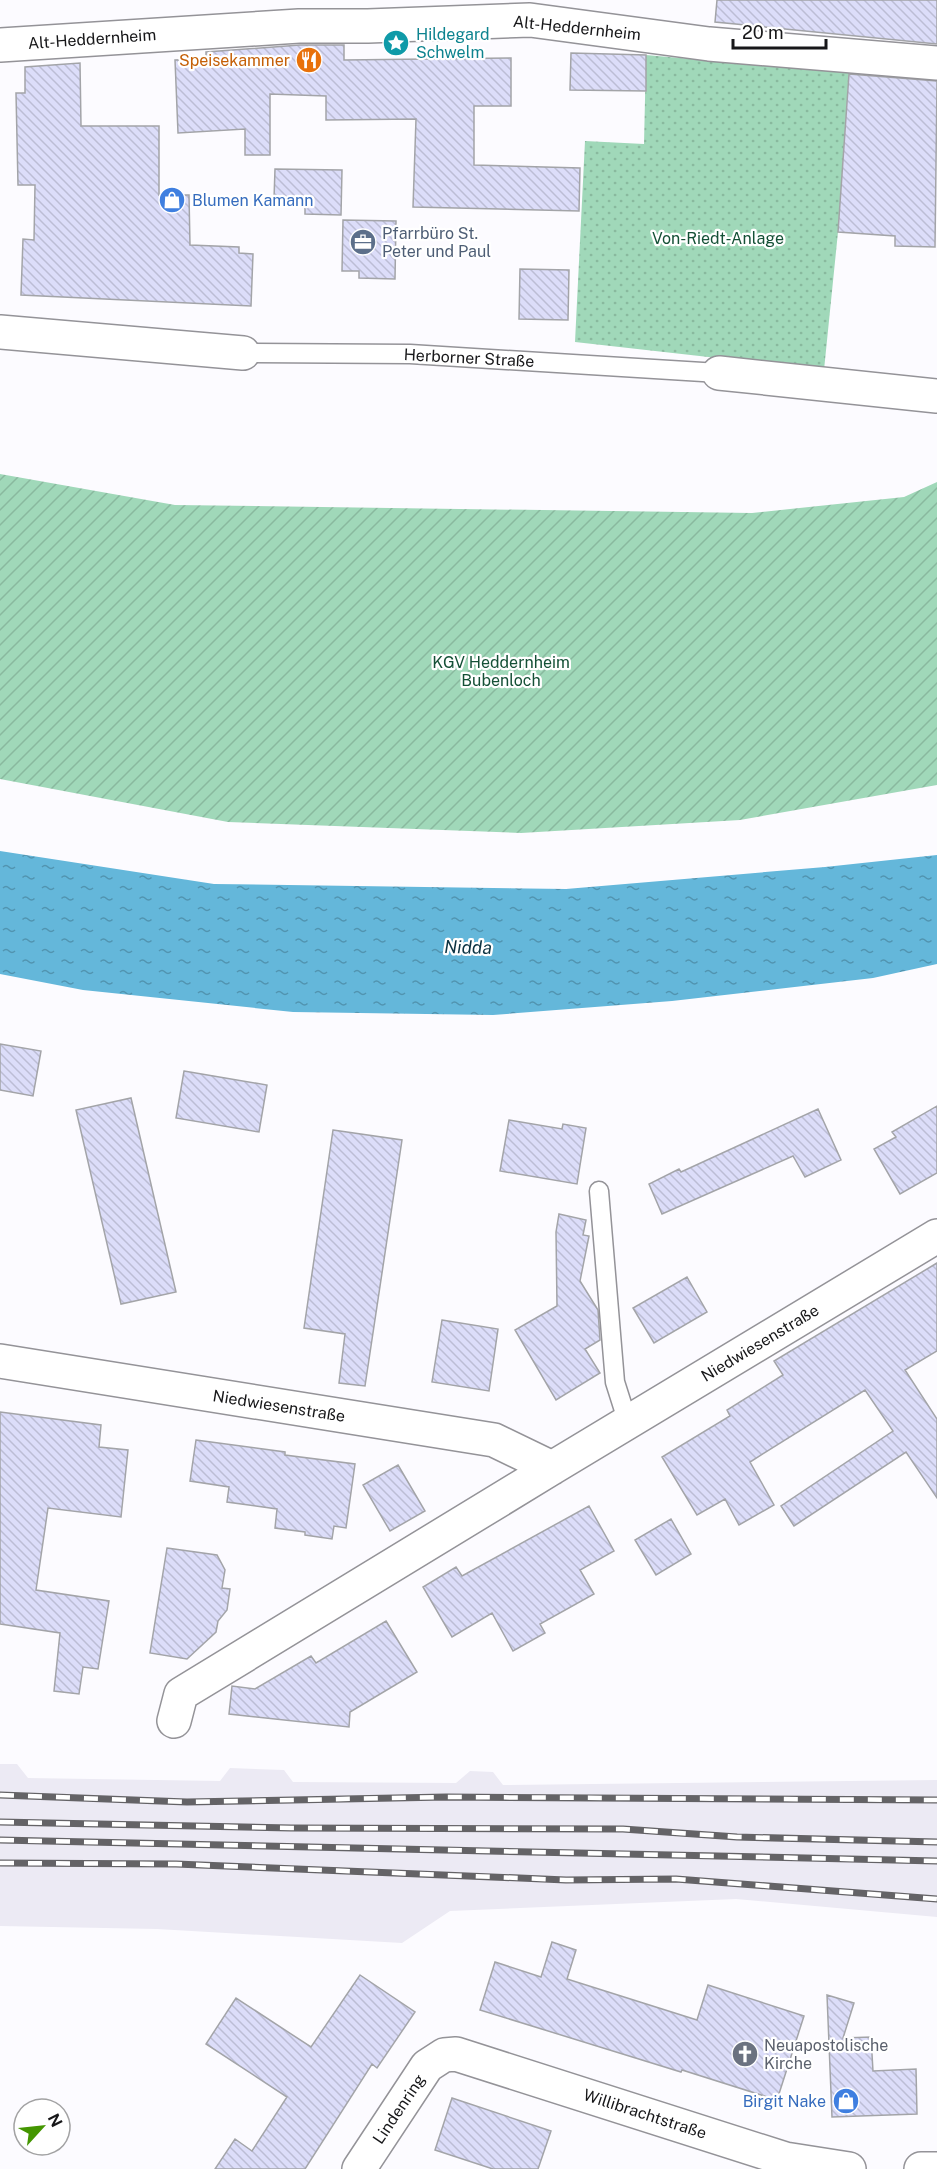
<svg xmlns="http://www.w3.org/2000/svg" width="937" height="2169" viewBox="0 0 937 2169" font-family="'Public Sans',sans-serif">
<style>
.built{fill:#eceaf4}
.park{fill:url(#park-dots)}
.garden{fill:url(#garden-furrows)}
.water{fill:url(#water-ripples)}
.building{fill:url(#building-back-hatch);stroke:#a3a4a8;stroke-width:1.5}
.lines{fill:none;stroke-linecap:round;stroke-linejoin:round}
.lane-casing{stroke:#949398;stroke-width:21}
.street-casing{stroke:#949398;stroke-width:36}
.lane{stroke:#fff;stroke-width:18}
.street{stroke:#fff;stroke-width:33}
.rail-casing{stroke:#646366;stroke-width:7}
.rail{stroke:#fff;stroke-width:4.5;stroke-dasharray:14;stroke-linecap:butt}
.labels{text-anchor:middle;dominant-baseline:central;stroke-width:4.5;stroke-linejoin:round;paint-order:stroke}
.street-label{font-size:16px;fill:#171719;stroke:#fff}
.culture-label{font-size:16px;fill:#0d838f;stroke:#fff;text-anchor:start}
.food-label{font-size:16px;fill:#c56008;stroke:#fff;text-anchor:end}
.shop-label{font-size:16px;fill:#366cbe;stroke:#fff;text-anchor:start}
.service-label{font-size:16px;fill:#4e5e75;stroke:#fff;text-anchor:start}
.park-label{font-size:16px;fill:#145036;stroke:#fff}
.worship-label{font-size:16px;fill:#5b616d;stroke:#fff;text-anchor:start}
.water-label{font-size:18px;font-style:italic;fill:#0d3443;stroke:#fff}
</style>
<defs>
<pattern id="park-dots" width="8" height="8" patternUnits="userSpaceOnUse" patternTransform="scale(1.5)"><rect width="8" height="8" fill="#a0d8b9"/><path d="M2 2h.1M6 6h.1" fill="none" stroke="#89b99e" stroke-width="1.8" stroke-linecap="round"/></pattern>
<pattern id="garden-furrows" width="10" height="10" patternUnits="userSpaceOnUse" patternTransform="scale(1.5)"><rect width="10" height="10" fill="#a0d8b9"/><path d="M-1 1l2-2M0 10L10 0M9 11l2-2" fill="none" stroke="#89b99e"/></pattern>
<pattern id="water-ripples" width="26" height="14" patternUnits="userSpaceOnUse" patternTransform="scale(1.5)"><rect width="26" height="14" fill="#64b7da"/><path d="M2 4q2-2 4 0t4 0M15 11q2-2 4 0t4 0" fill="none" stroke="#5194b0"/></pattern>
<pattern id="building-back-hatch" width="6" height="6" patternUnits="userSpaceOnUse" patternTransform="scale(1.5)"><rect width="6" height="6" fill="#dcddf9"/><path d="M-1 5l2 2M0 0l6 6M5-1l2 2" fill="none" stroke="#bcbdd5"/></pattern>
</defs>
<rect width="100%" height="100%" fill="#fcfbff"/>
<path class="built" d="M0 1764H17L28 1778 220 1781 230 1768 284 1770 293 1782 456 1783 470 1771 493 1772 503 1785 937 1780V1917L736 1899 450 1911 402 1943 157 1929 0 1926Z"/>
<path class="park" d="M646 55 849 73 838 232 824 370 575 342 585 141 644 144Z"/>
<path class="garden" d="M0 474 175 505 752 513 904 497 937 482V785L740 820 521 833 228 822 0 779Z"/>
<path class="water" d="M0 851 214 884 566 889 825 867 937 855V964L873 978 672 1001 493 1015 293 1012 83 990 0 974Z"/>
<path class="building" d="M717 0H937V44L715 22Z
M300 45H344V60L511 58V106H474V165L580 168 579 211 413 207 416 119 326 120V96L270 94V155H245V129L178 133 175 60 206 59V52Z
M571 53 646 55V91L570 90Z
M80 63 81 126H159V195H189L190 245 239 247V253L253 254 251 306 21 295 23 239 34 240 35 185H18L16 93H25V67Z
M849 74 937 81 935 247 895 246V236L838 232Z
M275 169 342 170 341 215 305 214V200L274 199Z
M343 220 396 221 395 279 359 278V271H342Z
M520 269 569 270 568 320 519 319Z
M0 1044 41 1051 33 1096 0 1090Z
M184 1071 267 1085 259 1132 176 1118Z
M131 1098 176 1292 121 1304 76 1110Z
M937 1106V1173L900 1194 874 1149 896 1137 892 1132Z
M818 1109 841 1160 805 1177 793 1156 662 1214 649 1184 679 1169 681 1172Z
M509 1120 562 1129 563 1124 586 1128 577 1184 500 1171Z
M333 1130 402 1140 365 1386 339 1383 345 1334 304 1328Z
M559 1214 586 1220 583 1235 589 1236 580 1281 598 1310 600 1340 585 1349 600 1373 556 1400 515 1330 557 1306 556 1232Z
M937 1263V1351L905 1370 937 1419V1498L906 1452 794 1526 781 1506 893 1431 865 1390 750 1462 774 1505 739 1525 725 1499 697 1515 662 1457 730 1416 727 1410 783 1375 774 1361Z
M687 1277 707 1312 654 1343 633 1308Z
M442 1320 498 1329 489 1391 432 1382Z
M0 1412 101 1425 99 1447 128 1450 121 1517 48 1508 36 1590 109 1601 98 1669 83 1667 79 1694 54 1691 60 1633 0 1624Z
M196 1440 285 1452V1455L355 1464 346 1528 334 1526 332 1539 305 1535V1532L275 1528 277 1509 227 1502 229 1487 190 1481Z
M398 1465 425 1511 390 1531 363 1485Z
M589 1506 614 1551 580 1570 594 1594 540 1624 545 1633 513 1651 492 1613 452 1637 423 1587 456 1567 462 1576Z
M671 1519 691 1554 656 1575 635 1540Z
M167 1548 217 1555 225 1570 222 1588 230 1589 227 1610 218 1621 216 1632 187 1659 150 1653Z
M386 1621 417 1672 350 1712 349 1727 229 1714 232 1686 255 1689 311 1656 316 1663Z
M552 1942 576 1950 567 1979 697 2020 708 1985 804 2016 777 2100 682 2070 681 2072 480 2010 495 1962 541 1977Z
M360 1975 415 2012 377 2068 372 2064 305 2169H215L235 2139 252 2151 287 2097 206 2044 236 1998 311 2047Z
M827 1995 854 2003 843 2038 871 2037 873 2071 916 2069 917 2114 832 2117Z
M452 2098 551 2131 538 2169H493L435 2150Z"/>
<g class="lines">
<defs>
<path id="lane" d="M243 353 410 354 719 373
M599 1191 615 1382 628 1423"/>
<path id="street" d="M0 45 299 26H368L530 20 709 44 937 63
M0 332 243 353
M719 373 937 396
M0 1361 494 1440 552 1468
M174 1721 181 1694 552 1468 937 1236
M359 2169 427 2066 444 2055 456 2054 785 2159 849 2169
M921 2169H937"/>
</defs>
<use href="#lane" class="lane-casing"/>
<use href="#street" class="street-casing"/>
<use href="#lane" class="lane"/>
<use href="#street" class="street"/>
<defs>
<path id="rail" d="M0 1795 187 1802 446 1797 937 1800
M0 1822 291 1828 623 1829 737 1837 937 1842
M0 1840 937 1861
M0 1863 176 1864 566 1880 676 1879 937 1899"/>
</defs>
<use href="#rail" class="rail-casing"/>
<use href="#rail" class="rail"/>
</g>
<defs>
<symbol id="sight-disc" viewBox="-11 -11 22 22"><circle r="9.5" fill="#0f9aa8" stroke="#fff"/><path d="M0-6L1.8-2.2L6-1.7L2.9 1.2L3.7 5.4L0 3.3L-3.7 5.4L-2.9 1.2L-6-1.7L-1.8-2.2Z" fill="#fff"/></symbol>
<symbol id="restaurant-disc" viewBox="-11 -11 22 22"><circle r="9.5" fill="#e8710a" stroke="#fff"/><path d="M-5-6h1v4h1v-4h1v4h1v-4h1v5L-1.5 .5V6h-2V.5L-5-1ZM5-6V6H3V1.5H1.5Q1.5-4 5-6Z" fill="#fff"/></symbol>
<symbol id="shop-disc" viewBox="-11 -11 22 22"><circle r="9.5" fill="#3f7fe0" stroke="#fff"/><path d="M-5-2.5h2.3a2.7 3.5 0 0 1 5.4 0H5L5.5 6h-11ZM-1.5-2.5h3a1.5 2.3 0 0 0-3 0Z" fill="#fff"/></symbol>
<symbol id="office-disc" viewBox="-11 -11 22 22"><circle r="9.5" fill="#5c6f8a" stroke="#fff"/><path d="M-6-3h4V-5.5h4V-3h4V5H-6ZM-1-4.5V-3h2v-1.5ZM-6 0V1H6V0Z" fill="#fff"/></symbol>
<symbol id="church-disc" viewBox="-11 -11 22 22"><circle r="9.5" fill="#6b7280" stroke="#fff"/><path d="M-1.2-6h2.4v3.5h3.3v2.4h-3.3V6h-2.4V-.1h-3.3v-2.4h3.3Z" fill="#fff"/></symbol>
</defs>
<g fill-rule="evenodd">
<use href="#sight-disc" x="381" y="28" width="30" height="30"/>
<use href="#restaurant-disc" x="294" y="45" width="30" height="30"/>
<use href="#shop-disc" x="157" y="185" width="30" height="30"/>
<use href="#office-disc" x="348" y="227" width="30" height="30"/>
<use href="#church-disc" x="730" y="2039" width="30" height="30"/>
<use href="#shop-disc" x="831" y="2086" width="30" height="30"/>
</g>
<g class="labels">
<g class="street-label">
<text transform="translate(577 28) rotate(6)">Alt-Heddernheim</text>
<text transform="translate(92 39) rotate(-4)">Alt-Heddernheim</text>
<text transform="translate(469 358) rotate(3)">Herborner Straße</text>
<text transform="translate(760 1343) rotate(-31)">Niedwiesenstraße</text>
<text transform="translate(279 1406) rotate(9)">Niedwiesenstraße</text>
<text transform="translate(399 2109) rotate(-56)">Lindenring</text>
<text transform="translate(645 2114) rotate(18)">Willibrachtstraße</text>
</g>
<g class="culture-label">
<text x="416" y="34">Hildegard<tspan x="416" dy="18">Schwelm</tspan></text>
</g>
<g class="food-label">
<text x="290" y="60">Speisekammer</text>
</g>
<g class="shop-label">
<text x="192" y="200">Blumen Kamann</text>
<text x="826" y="2101" text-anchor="end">Birgit Nake</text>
</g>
<g class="service-label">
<text x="382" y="233">Pfarrbüro St.<tspan x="382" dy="18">Peter und Paul</tspan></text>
</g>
<g class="park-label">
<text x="718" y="238">Von-Riedt-Anlage</text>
<text x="501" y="662">KGV Heddernheim<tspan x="501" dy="18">Bubenloch</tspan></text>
</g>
<g class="worship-label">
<text x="764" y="2045">Neuapostolische<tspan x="764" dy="18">Kirche</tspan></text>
</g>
<g class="water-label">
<text transform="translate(468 947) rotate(1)">Nidda</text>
</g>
</g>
<g transform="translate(42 2127) rotate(63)"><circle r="28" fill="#ffffff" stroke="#a2a2a3" stroke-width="1.5"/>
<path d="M0-4.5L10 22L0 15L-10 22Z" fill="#449601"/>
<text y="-9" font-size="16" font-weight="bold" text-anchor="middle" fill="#171719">N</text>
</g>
<path d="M733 39v9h93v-9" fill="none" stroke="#171719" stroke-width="3"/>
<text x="742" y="39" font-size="18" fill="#171719" stroke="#ffffff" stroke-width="4.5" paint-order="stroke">20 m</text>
</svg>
